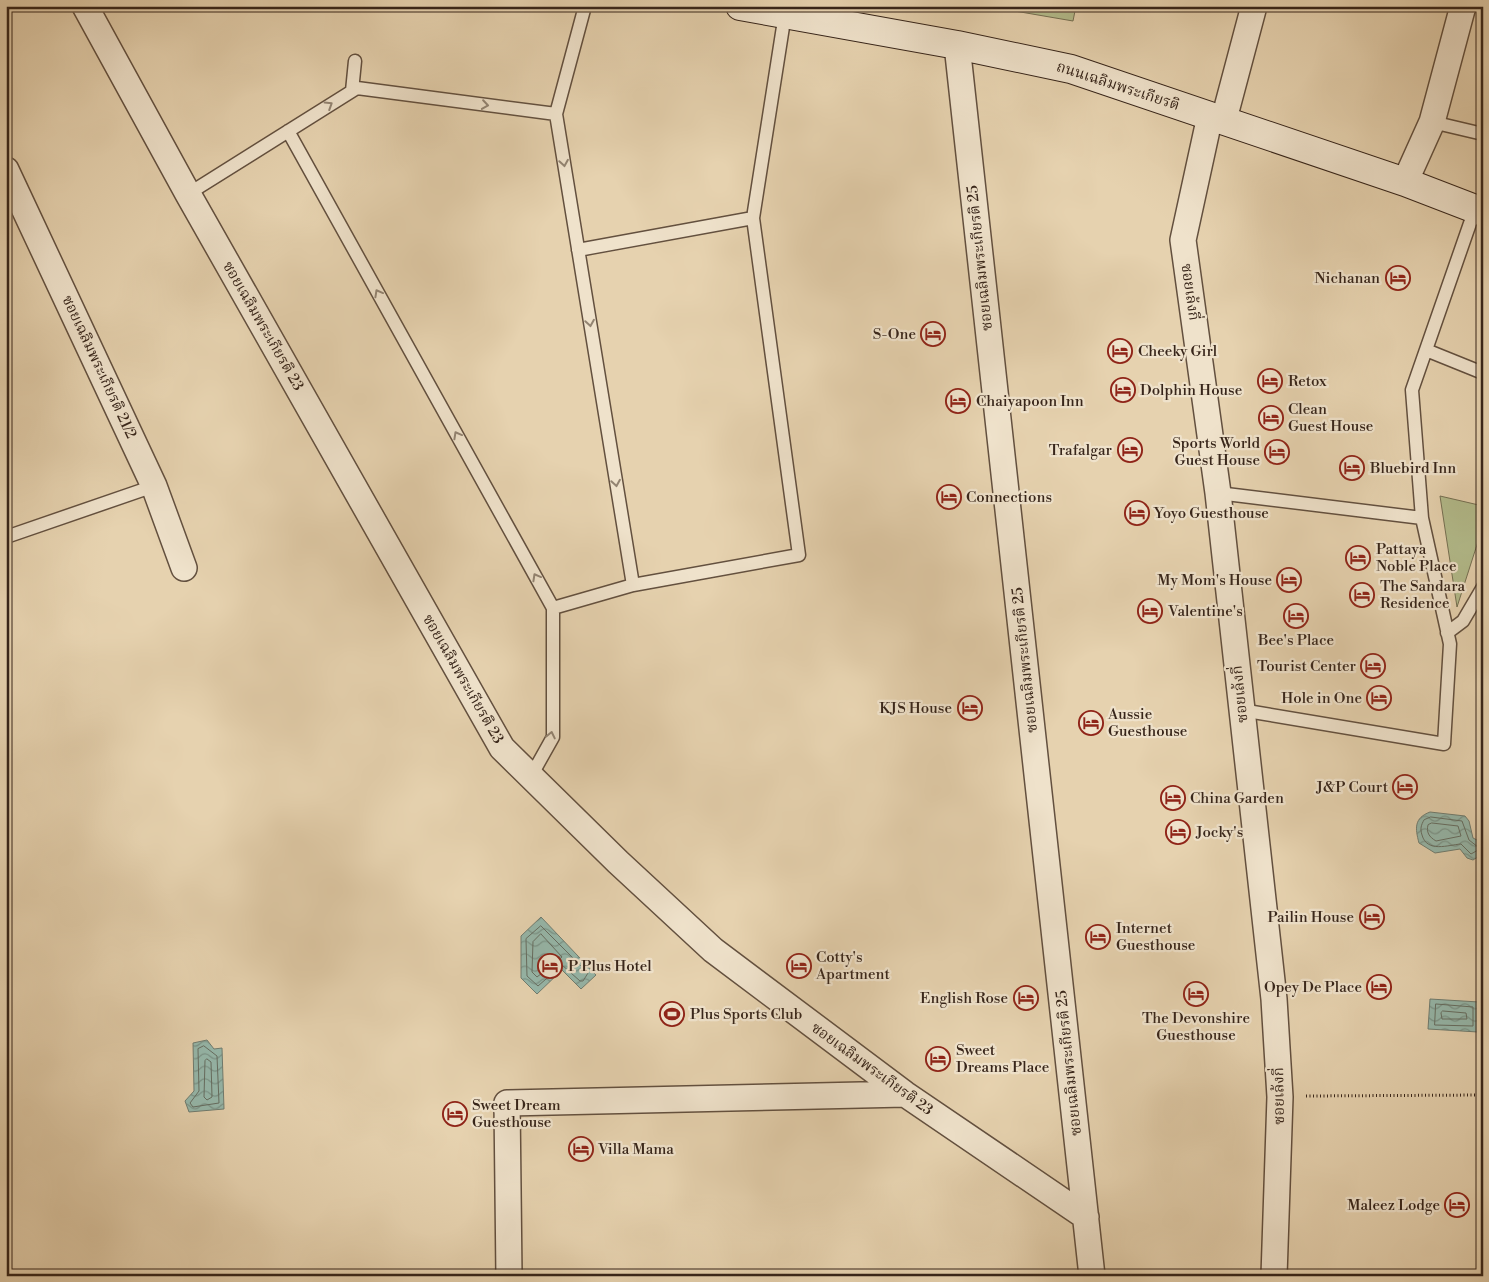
<svg xmlns="http://www.w3.org/2000/svg" width="1489" height="1282" viewBox="0 0 1489 1282" font-family="'Libre Bodoni','Noto Serif Thai',serif">
<style>
.green{fill:#b3bc8c;stroke:#757053}
.water{fill:url(#water-waves);stroke:#707d71}
.lines{fill:none;stroke-linecap:round;stroke-linejoin:round}
.shore{stroke:#666e62;stroke-width:1}
.lane-casing{stroke:#63503f;stroke-width:15}
.street-casing{stroke:#63503f;stroke-width:28}
.secondary-casing{stroke:#37251a;stroke-width:30}
.path{stroke:#37251a;stroke-width:3;stroke-dasharray:1 2.5;stroke-linecap:butt}
.lane{stroke:#efe2cb;stroke-width:12}
.street{stroke:#efe2cb;stroke-width:25}
.secondary{stroke:#efe2cb;stroke-width:28}
.oneway{stroke:#938472}
.labels{text-anchor:middle;dominant-baseline:central;stroke-width:4.5;stroke-linejoin:round;paint-order:stroke}
.street-label{font-size:15px;fill:#37251a;stroke:#efe2cb}
.poi-label{font-size:15px;fill:#37251a;stroke:#efe2cb;text-anchor:start}
</style>
<defs>
<pattern id="water-waves" width="16" height="10" patternUnits="userSpaceOnUse" patternTransform="scale(1.25)"><rect width="16" height="10" fill="#96b8ab"/><path d="M0 5q4-4 8 0t8 0" fill="none" stroke="#7b958a"/></pattern>
</defs>
<rect width="100%" height="100%" fill="#e6d2af"/>
<filter id="stains"><feTurbulence type="fractalNoise" baseFrequency=".004" numOctaves="4"/><feColorMatrix values="0 0 0 0 .2 0 0 0 0 .09 0 0 0 0 .02 0 0 0 .5 -.17"/></filter>
<radialGradient id="worn" r=".72"><stop offset=".6" stop-color="#630" stop-opacity="0"/><stop offset="1" stop-color="#630" stop-opacity=".3"/></radialGradient>
<path class="green" d="M1003 6H1076L1073 21 1003 9Z
M1440 496 1483 506V526L1457 607Z"/>
<path class="water" d="M1430 812 1465 816 1469 821 1473 838 1481 842V855L1473 860 1467 858 1460 849 1435 853 1419 843C1415 828 1414 818 1430 812Z
M541 917 596 975 581 989 562 970 537 994 521 978V936Z
M1430 999 1479 1002 1478 1032 1428 1029Z
M207 1040 214 1049 222 1048 224 1109 189 1112 185 1101 194 1091 193 1043Z"/>
<g class="lines">
<path class="shore" d="M1431 817 1462 821 1469 840 1478 847V850L1471 854 1461 844C1448 845 1427 853 1422 835 1420 829 1421 825 1424 820Z
M1432 823 1458 826 1461 836 1436 841C1429 837 1426 832 1428 825Z
M541 926 588 973 583 981H580L562 965 538 986 527 976 526 939Z
M541 934 562 957 537 977 532 972 533 942Z
M1436 1004 1473 1007V1026L1435 1025Z
M1443 1011 1466 1013 1467 1019H1442L1441 1013Z
M204 1046 217 1056 219 1103 193 1107 190 1103 199 1091 198 1049Z
M207 1059 211 1062 212 1097 207 1100 204 1097 205 1061Z"/>
<defs>
<path id="lane" d="M352 91 355 61
M1432 122 1483 134
M288 131 553 608V737L530 778
M188 194 357 88 556 114
M753 218 785 14
M578 250 753 218 799 555 633 585
M1426 350 1483 373
M1218 493 1422 518
M6 537 154 486
M553 608 633 585 556 114 585 6
M1447 633 1463 621 1483 587
M1241 710 1444 744 1450 644 1422 518 1412 390 1475 209"/>
<path id="street" d="M85 6 188 194 502 748 618 862 713 950 905 1094 1086 1217
M957 45 1092 1276
M1210 116 1183 240 1218 493 1274 999 1280 1097 1274 1276
M1224 119 1254 6
M6 170 154 486 184 568
M1405 182 1432 122 1463 6
M509 1276 507 1103 905 1094"/>
<path id="secondary" d="M740 6 957 45 1071 69 1405 182 1483 212"/>
</defs>
<use href="#lane" class="lane-casing"/>
<use href="#street" class="street-casing"/>
<use href="#secondary" class="secondary-casing"/>
<path class="path" d="M1306 1096 1483 1095"/>
<use href="#lane" class="lane"/>
<use href="#street" class="street"/>
<use href="#secondary" class="secondary"/>
</g>
<defs><path id="oneway-chevron" d="M-2-3.5L2.5 0L-2 3.5" fill="none" stroke-width="1.6" stroke-linecap="round" stroke-linejoin="round" transform="scale(1.25)"/></defs>
<g class="oneway">
<use href="#oneway-chevron" transform="translate(329 105) rotate(-32)"/>
<use href="#oneway-chevron" transform="translate(485 105) rotate(8)"/>
<use href="#oneway-chevron" transform="translate(564 163) rotate(81)"/>
<use href="#oneway-chevron" transform="translate(378 293) rotate(-119)"/>
<use href="#oneway-chevron" transform="translate(590 323) rotate(81)"/>
<use href="#oneway-chevron" transform="translate(457 435) rotate(-119)"/>
<use href="#oneway-chevron" transform="translate(616 483) rotate(81)"/>
<use href="#oneway-chevron" transform="translate(536 577) rotate(-119)"/>
<use href="#oneway-chevron" transform="translate(551 735) rotate(-78)"/>
</g>
<defs>
<symbol id="hotel-ring" viewBox="-11 -11 22 22"><circle r="9.5" fill="#efe2cb" stroke="#8f2418" stroke-width="1.5"/><path d="M-6-4.5h1.5V1H6V5H4.5V3h-9V5H-6ZM-4 0a1.8 1.8 0 1 1 3.6 0ZM.5 0V-2.5h3Q6-2.5 6 0Z" fill="#8f2418"/></symbol>
<symbol id="stadium-ring" viewBox="-11 -11 22 22"><circle r="9.5" fill="#efe2cb" stroke="#8f2418" stroke-width="1.5"/><path d="M0-5a6.5 5 0 1 0 0 10a6.5 5 0 1 0 0-10ZM-3.5-1.8h7v3.6h-7Z" fill="#8f2418"/></symbol>
</defs>
<g fill-rule="evenodd">
<use href="#hotel-ring" x="1384" y="264" width="28" height="28"/>
<use href="#hotel-ring" x="919" y="320" width="28" height="28"/>
<use href="#hotel-ring" x="1106" y="337" width="28" height="28"/>
<use href="#hotel-ring" x="1256" y="367" width="28" height="28"/>
<use href="#hotel-ring" x="1109" y="376" width="28" height="28"/>
<use href="#hotel-ring" x="944" y="387" width="28" height="28"/>
<use href="#hotel-ring" x="1257" y="404" width="28" height="28"/>
<use href="#hotel-ring" x="1116" y="436" width="28" height="28"/>
<use href="#hotel-ring" x="1263" y="438" width="28" height="28"/>
<use href="#hotel-ring" x="1338" y="454" width="28" height="28"/>
<use href="#hotel-ring" x="935" y="483" width="28" height="28"/>
<use href="#hotel-ring" x="1123" y="499" width="28" height="28"/>
<use href="#hotel-ring" x="1344" y="544" width="28" height="28"/>
<use href="#hotel-ring" x="1275" y="566" width="28" height="28"/>
<use href="#hotel-ring" x="1348" y="581" width="28" height="28"/>
<use href="#hotel-ring" x="1136" y="597" width="28" height="28"/>
<use href="#hotel-ring" x="1282" y="602" width="28" height="28"/>
<use href="#hotel-ring" x="1359" y="652" width="28" height="28"/>
<use href="#hotel-ring" x="1365" y="684" width="28" height="28"/>
<use href="#hotel-ring" x="956" y="694" width="28" height="28"/>
<use href="#hotel-ring" x="1077" y="709" width="28" height="28"/>
<use href="#hotel-ring" x="1391" y="773" width="28" height="28"/>
<use href="#hotel-ring" x="1159" y="784" width="28" height="28"/>
<use href="#hotel-ring" x="1164" y="818" width="28" height="28"/>
<use href="#hotel-ring" x="1358" y="903" width="28" height="28"/>
<use href="#hotel-ring" x="1084" y="923" width="28" height="28"/>
<use href="#hotel-ring" x="536" y="952" width="28" height="28"/>
<use href="#hotel-ring" x="785" y="952" width="28" height="28"/>
<use href="#hotel-ring" x="1365" y="973" width="28" height="28"/>
<use href="#hotel-ring" x="1182" y="980" width="28" height="28"/>
<use href="#hotel-ring" x="1012" y="984" width="28" height="28"/>
<use href="#stadium-ring" x="658" y="1000" width="28" height="28"/>
<use href="#hotel-ring" x="924" y="1045" width="28" height="28"/>
<use href="#hotel-ring" x="441" y="1100" width="28" height="28"/>
<use href="#hotel-ring" x="567" y="1135" width="28" height="28"/>
<use href="#hotel-ring" x="1443" y="1191" width="28" height="28"/>
</g>
<g class="labels">
<g class="street-label">
<text transform="translate(1118 86) rotate(18)">ถนนเฉลิมพระเกียรติ</text>
<text transform="translate(980 258) rotate(-96)">ซอยเฉลิมพระเกียรติ 25</text>
<text transform="translate(1190 292) rotate(82)">ซอยเล้งกี่</text>
<text transform="translate(263 326) rotate(60)">ซอยเฉลิมพระเกียรติ 23</text>
<text transform="translate(99 367) rotate(65)">ซอยเฉลิมพระเกียรติ 21/2</text>
<text transform="translate(1025 660) rotate(-96)">ซอยเฉลิมพระเกียรติ 25</text>
<text transform="translate(463 679) rotate(60)">ซอยเฉลิมพระเกียรติ 23</text>
<text transform="translate(1240 694) rotate(-96)">ซอยเล้งกี่</text>
<text transform="translate(1069 1063) rotate(-96)">ซอยเฉลิมพระเกียรติ 25</text>
<text transform="translate(872 1069) rotate(36)">ซอยเฉลิมพระเกียรติ 23</text>
<text transform="translate(1279 1096) rotate(-91)">ซอยเล้งกี่</text>
</g>
<g class="poi-label">
<text x="1380" y="278" text-anchor="end">Nichanan</text>
<text x="916" y="334" text-anchor="end">S-One</text>
<text x="1138" y="351">Cheeky Girl</text>
<text x="1288" y="381">Retox</text>
<text x="1140" y="390">Dolphin House</text>
<text x="976" y="401">Chaiyapoon Inn</text>
<text x="1288" y="409">Clean<tspan x="1288" dy="17">Guest House</tspan></text>
<text x="1260" y="443" text-anchor="end">Sports World<tspan x="1260" dy="17">Guest House</tspan></text>
<text x="1112" y="450" text-anchor="end">Trafalgar</text>
<text x="1370" y="468">Bluebird Inn</text>
<text x="966" y="497">Connections</text>
<text x="1154" y="513">Yoyo Guesthouse</text>
<text x="1376" y="549">Pattaya<tspan x="1376" dy="17">Noble Place</tspan></text>
<text x="1272" y="580" text-anchor="end">My Mom's House</text>
<text x="1380" y="586">The Sandara<tspan x="1380" dy="17">Residence</tspan></text>
<text x="1168" y="611">Valentine's</text>
<text x="1296" y="640" text-anchor="middle">Bee's Place</text>
<text x="1356" y="666" text-anchor="end">Tourist Center</text>
<text x="1362" y="698" text-anchor="end">Hole in One</text>
<text x="952" y="708" text-anchor="end">KJS House</text>
<text x="1108" y="714">Aussie<tspan x="1108" dy="17">Guesthouse</tspan></text>
<text x="1388" y="787" text-anchor="end">J&amp;P Court</text>
<text x="1190" y="798">China Garden</text>
<text x="1196" y="832">Jocky's</text>
<text x="1354" y="917" text-anchor="end">Pailin House</text>
<text x="1116" y="928">Internet<tspan x="1116" dy="17">Guesthouse</tspan></text>
<text x="816" y="957">Cotty's<tspan x="816" dy="17">Apartment</tspan></text>
<text x="568" y="966">P Plus Hotel</text>
<text x="1362" y="987" text-anchor="end">Opey De Place</text>
<text x="1008" y="998" text-anchor="end">English Rose</text>
<text x="690" y="1014">Plus Sports Club</text>
<text x="1196" y="1018" text-anchor="middle">The Devonshire<tspan x="1196" dy="17">Guesthouse</tspan></text>
<text x="956" y="1050">Sweet<tspan x="956" dy="17">Dreams Place</tspan></text>
<text x="472" y="1105">Sweet Dream<tspan x="472" dy="17">Guesthouse</tspan></text>
<text x="598" y="1149">Villa Mama</text>
<text x="1440" y="1205" text-anchor="end">Maleez Lodge</text>
</g>
</g>
<rect width="1489" height="1282" fill="none" stroke="#e6d2af" stroke-width="25"/>
<rect x="8" y="8" width="1474" height="1267" fill="none" stroke="#37251a" stroke-width="2.5"/>
<rect x="12" y="12" width="1464" height="1257" fill="none" stroke="#37251a"/>
<rect width="100%" height="100%" filter="url(#stains)"/>
<rect width="100%" height="100%" fill="url(#worn)"/>
</svg>
